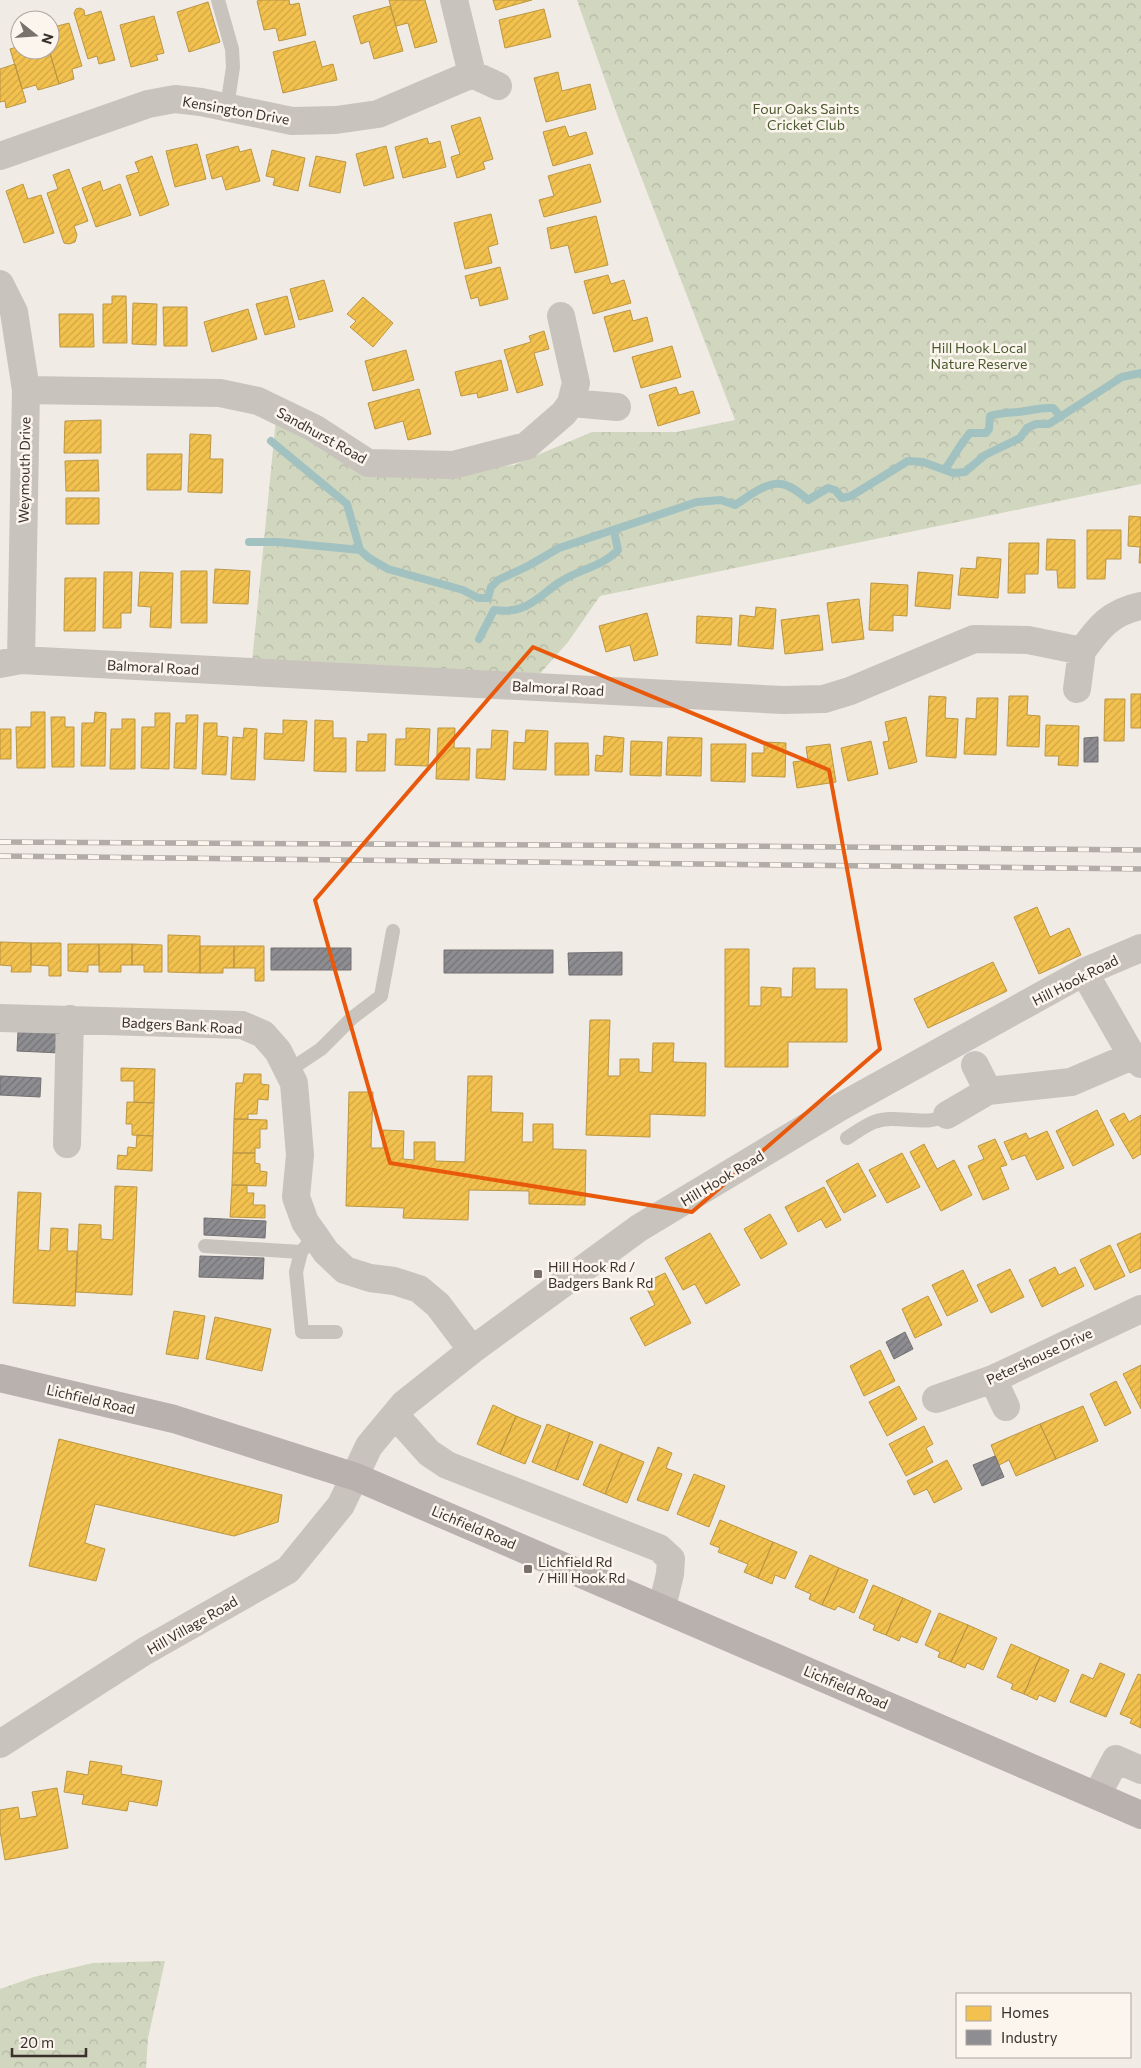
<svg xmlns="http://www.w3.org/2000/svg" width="1141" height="2068" viewBox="0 0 1141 2068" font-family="Commissioner,sans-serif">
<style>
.forest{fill:url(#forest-crowns)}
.homes{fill:url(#homes-hatch);stroke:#bb9644}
.industry{fill:url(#industry-hatch);stroke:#747173}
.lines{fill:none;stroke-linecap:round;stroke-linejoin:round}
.stream{stroke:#a1c2c1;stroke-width:8}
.service{stroke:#c9c3be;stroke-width:14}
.minor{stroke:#c9c3be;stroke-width:28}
.primary{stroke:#b8b1ad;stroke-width:28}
.rail-casing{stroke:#b1aca8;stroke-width:5.5}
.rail{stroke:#fbf5ee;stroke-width:4;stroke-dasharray:11;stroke-linecap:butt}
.marked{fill:none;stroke:#e8590c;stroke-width:4;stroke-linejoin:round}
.poi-dot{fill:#7a716c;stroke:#fbf5ee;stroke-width:2}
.labels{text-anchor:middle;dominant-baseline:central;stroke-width:5;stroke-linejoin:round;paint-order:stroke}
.park-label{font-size:14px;fill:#4a5a2e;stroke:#fbf5ee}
.street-label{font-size:14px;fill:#3b302b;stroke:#fbf5ee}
.poi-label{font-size:14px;fill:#3b302b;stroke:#fbf5ee;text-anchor:start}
</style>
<defs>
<pattern id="forest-crowns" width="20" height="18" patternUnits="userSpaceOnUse" patternTransform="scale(1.25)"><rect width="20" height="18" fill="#d1d6bf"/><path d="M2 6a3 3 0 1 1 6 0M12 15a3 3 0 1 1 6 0" fill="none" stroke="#b4b8a4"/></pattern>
<pattern id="homes-hatch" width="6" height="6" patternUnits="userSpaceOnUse" patternTransform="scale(1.25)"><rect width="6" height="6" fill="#f2c14e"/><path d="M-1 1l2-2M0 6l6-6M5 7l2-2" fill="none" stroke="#d0a644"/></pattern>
<pattern id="industry-hatch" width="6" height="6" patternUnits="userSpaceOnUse" patternTransform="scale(1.25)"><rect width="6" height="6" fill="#8d8d92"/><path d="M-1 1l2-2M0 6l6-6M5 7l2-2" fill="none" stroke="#747477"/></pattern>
</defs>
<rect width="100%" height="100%" fill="#f0ebe5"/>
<path class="forest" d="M577 0H1141V484L600 596 568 642 537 677 252 662 276 419 438 473 514 465 592 432H677L735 420 618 117Z
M165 1961 148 2038 146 2068H0V1989L34 1977 93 1963Z"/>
<path class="homes" d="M261 0H289L290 5 299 3 306 35 279 41 276 28 264 30 257 1Z
M389 0H425L437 42 415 48 408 23 396 26Z
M493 0H532L496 10Z
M208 2 220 42 189 52 177 12Z
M390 6 403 51 374 59 369 41 361 44 353 16Z
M80 8 84 10 85 16 101 11 115 60 99 64 97 56 88 59 74 13 76 9Z
M544 9 551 37 505 48 499 20Z
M154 16 164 53 156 55 158 60 131 67 120 25Z
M69 23 82 66 72 69 74 79 59 84 49 50 50 28Z
M315 41 322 67 333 64 337 80 283 93 273 52Z
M20 46V50H24L25 54 39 50H49L59 84 38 90 36 85 22 89 10 49Z
M15 64 26 102 6 108 5 101 0 102V69Z
M558 72 562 91 590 84 596 109 546 122 534 78Z
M480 117 493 159 483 162 485 169 457 178 451 157 460 154 451 126Z
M565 126 569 137 586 132 593 154 553 166 543 132Z
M427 138 429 144 440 141 446 167 403 178 395 147Z
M197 144 206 179 175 187 166 151Z
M238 146 240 152 251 149 260 181 226 190 222 176 212 179 206 155Z
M386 146 394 178 364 186 356 154Z
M272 150 305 158 298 191 273 185 275 178 266 176Z
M152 156 169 205 140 216 126 176 139 172 135 162Z
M316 156 346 162 340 193 309 186Z
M590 164 601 202 544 217 539 200 554 196 548 176Z
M69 169 88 221 74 226 77 235 75 242 69 244 64 243 47 193 58 189 53 175Z
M100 181 103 191 120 184 131 215 96 227 82 188Z
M23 184 28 199 41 195 54 233 24 243 6 191Z
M491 214 498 244 488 247 492 263 465 269 454 223Z
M596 216 608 265 575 273 568 245 551 249 547 228Z
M500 267 508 299 480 306 478 297 471 299 465 276Z
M608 275 611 284 624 280 631 303 593 314 584 281Z
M324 280 333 311 299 320 290 289Z
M112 296H126L127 343H103V304H112Z
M287 296 295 327 265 335 256 304Z
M363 297 393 323 373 347 350 327 356 321 347 314Z
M133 303 157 304 156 345 132 344Z
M163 307H187V346H164Z
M248 309 257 339 212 352 204 322Z
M630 310 633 321 647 317 653 341 614 352 604 317Z
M59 314H93L94 347H60Z
M544 331 549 349 534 353 543 385 517 393 504 350 531 342 529 336Z
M672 346 681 377 641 388 632 357Z
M406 350 414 380 373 391 365 361Z
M501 360 508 390 478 398 477 393 461 396 455 372Z
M676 387 679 395 693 391 700 413 658 426 649 395Z
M419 389 431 434 408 440 403 421 375 429 368 403Z
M101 420V453H64L65 421Z
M190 434 211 435 210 459H223L222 493 188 492Z
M147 454H182L181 490H147Z
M98 460 99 491H66L65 461Z
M66 498H99V524H66Z
M1129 516 1141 517V563H1139L1140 547 1128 546Z
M1087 530H1121V559H1106L1105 579H1087Z
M1047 539 1075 540V588H1058L1057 570H1046Z
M1009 543H1039L1038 574H1025V593H1008Z
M977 557 1001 559 998 598 958 595 961 568 976 569Z
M215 569 250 571 248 604 213 603Z
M181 571H207V623H181Z
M104 572H132L131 613H121V628H103Z
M140 572 173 573 171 628 150 627 151 607 138 606Z
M918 572 953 575 950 609 915 606Z
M65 578H96L95 631H64Z
M871 583 908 585 907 616 893 615V631L869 630Z
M859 599 864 639 832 643 827 603Z
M756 607 776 609 773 649 738 646 740 615 755 617Z
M647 613 658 655 634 661 630 645 606 652 599 626Z
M819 615 823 650 785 654 781 620Z
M697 616 732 618 731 645 696 643Z
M1131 694H1141V728H1131Z
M929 696 946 697 945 718 958 719 956 758 926 756Z
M1009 696H1028L1027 715 1040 716 1039 747 1007 746Z
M977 698H998L996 755 964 754 966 718 976 719Z
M1105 699H1125L1124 741H1104Z
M31 712H45V768H17L16 727H31Z
M95 712 106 713 105 766H81L82 723H94Z
M155 713H170L169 769 141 768 142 727H155Z
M186 715H198L196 769 174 768 176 723H186Z
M51 717H65V727H74V767H52Z
M906 717 917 762 889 769 883 742 889 741 885 722Z
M122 719H135V769H110L111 729H122Z
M283 720 307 721 304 761 264 759 265 733 283 734Z
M315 720 333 721V738H346V772L314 771Z
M204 723H217V736L228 737 226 775 202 774Z
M1046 725 1079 726 1078 766 1058 765 1059 756H1045Z
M244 728 257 729 255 780 231 779 233 737 243 738Z
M406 728 430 729 428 766 395 765 396 739H406Z
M438 728H455L454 748H470L469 780 436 779Z
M0 729H11V759H0Z
M492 730 508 731 505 780 476 778 477 749H491Z
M526 730 548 731 546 770 513 769 514 742 525 743Z
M368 734H386L385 771H356L357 741 368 742Z
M604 736 624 738 622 772 595 771 596 755 603 756Z
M668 737 702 738 701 776 666 775Z
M631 741 662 742 661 776 630 775Z
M871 741 878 774 848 781 841 748Z
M764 742 786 743 785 777 752 776V753H764Z
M555 743H588L589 775H555Z
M711 744H746L745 782 711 781Z
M830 744 836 782 797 788 793 762 808 760 806 747Z
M1037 907 1050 937 1069 928 1081 955 1039 974 1014 917Z
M168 935 200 936V973L168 972Z
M0 942 31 943V972H11L12 966 0 965Z
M31 943H61V976H49V966L31 965Z
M68 944H99V965H88V972L68 971Z
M99 944H132V965H121V972H99Z
M132 944 162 945V972H144V965H132Z
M200 946H234V968H223V973H200Z
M234 946H264V981H255V968H234Z
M725 949H749V1006H761V987L781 988V997H792L793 968H815V989H847V1042H788V1067H725Z
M993 962 1007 991 928 1028 914 999Z
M590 1020H610L608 1076H620V1059H639V1072L652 1073 653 1043H674L673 1062 706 1063 705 1116 650 1114V1137L586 1135Z
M121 1068 155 1069 154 1103 134 1102V1081H121Z
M244 1074H261V1084L269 1085 268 1100 258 1099 257 1114H248V1119H234L236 1083H243Z
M468 1076H492L491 1112 523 1113 522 1142H533V1124H553V1149L586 1150 585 1205 529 1204V1191L469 1190 468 1220 403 1218 404 1208 346 1206 349 1092H373L371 1148H383V1130L404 1131 403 1159 414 1160V1142H435V1161L465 1162Z
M127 1102 154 1103 153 1136 132 1135V1124H126Z
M1097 1110 1114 1145 1073 1166 1056 1131Z
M1124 1113 1129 1122 1141 1115V1154L1133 1159 1110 1120Z
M234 1119 267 1120V1129H260V1148H255V1153H233Z
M1047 1131 1064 1168 1037 1180 1025 1155 1012 1160 1004 1142 1026 1133 1029 1139Z
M137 1135 153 1136 152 1171 117 1169 118 1155 127 1156 128 1147 136 1148Z
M995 1139 1007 1165 1000 1167 1009 1189 983 1200 968 1166 984 1159 978 1146Z
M924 1144 937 1169 954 1160 972 1195 941 1211 910 1152Z
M233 1153H255V1163L260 1164V1171L267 1172 266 1186 232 1185Z
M902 1153 920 1187 887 1203 869 1170Z
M858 1163 876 1196 844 1213 826 1181Z
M232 1185H247V1193H254L253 1205H265V1218L230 1217Z
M115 1186 137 1187 132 1295 76 1292 79 1224 101 1225V1239L113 1240Z
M824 1187 841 1220 826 1228 821 1219 798 1232 785 1207Z
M18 1192 41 1193 38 1250 50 1251 51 1228 68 1229 67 1251H77L75 1306 13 1303Z
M770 1214 787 1244 761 1259 744 1229Z
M710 1233 740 1285 706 1304 695 1284 683 1290 665 1258Z
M1141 1233V1268L1130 1273 1117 1244Z
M1110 1245 1125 1276 1095 1290 1080 1260Z
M1055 1267 1059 1275 1075 1267 1084 1286 1042 1307 1029 1280Z
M1010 1269 1024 1297 991 1313 977 1285Z
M963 1270 978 1301 947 1316 932 1285Z
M665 1273 691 1323 645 1346 630 1318 655 1305 644 1283Z
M928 1296 942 1325 915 1338 902 1309Z
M174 1311 205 1316 198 1359 166 1354Z
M215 1317 271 1329 262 1371 206 1359Z
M880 1350 895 1381 864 1396 850 1366Z
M1141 1365V1409L1123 1374Z
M1116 1381 1131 1413 1105 1426 1090 1394Z
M899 1386 917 1419 887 1436 869 1402Z
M493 1405 516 1416 500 1454 477 1444Z
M1083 1406 1098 1441 1056 1459 1040 1424Z
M516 1416 541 1426 525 1464 500 1454Z
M547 1424 570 1433 555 1471 532 1462Z
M1040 1424 1056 1459 1016 1476 1009 1460 999 1465 991 1445Z
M924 1426 933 1444 926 1448 933 1462 906 1476 889 1444Z
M570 1433 593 1442 578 1480 555 1471Z
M59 1439 282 1495 278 1522 234 1536 95 1504 85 1543 105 1549 96 1581 29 1566Z
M600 1444 622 1453 605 1494 583 1485Z
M658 1447 672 1453 666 1468 682 1474 668 1511 637 1500Z
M622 1453 644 1462 627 1503 605 1494Z
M947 1460 962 1489 934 1503 927 1489 914 1495 907 1481Z
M694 1474 725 1486 709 1527 677 1514Z
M720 1520 773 1542 758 1578 744 1572 748 1564 718 1552 720 1548 710 1544Z
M773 1542 797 1552 785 1579 775 1575 772 1584 758 1578Z
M810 1555 839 1568 822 1605 809 1599 811 1594 795 1587Z
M839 1568 868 1580 854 1613 838 1606 835 1610 822 1605Z
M873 1585 903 1598 886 1635 873 1630 875 1625 859 1618Z
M903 1598 931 1611 917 1643 901 1636 899 1641 886 1635Z
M939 1613 968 1625 951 1662 938 1657 940 1652 925 1645Z
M968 1625 997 1638 983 1670 967 1663 965 1668 951 1662Z
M1011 1644 1040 1657 1024 1694 1011 1689 1013 1684 997 1677Z
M1040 1657 1069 1670 1055 1702 1039 1695 1037 1700 1024 1694Z
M1100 1663 1125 1674 1106 1717 1070 1702 1082 1674 1093 1679Z
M1138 1674 1141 1675V1728L1130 1723 1132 1719 1120 1714Z
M90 1761 122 1766 121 1774 162 1781 157 1806 129 1801 127 1811 82 1804 84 1795 64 1792 67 1771 88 1775Z
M57 1788 68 1848 5 1860 0 1831V1810L18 1807 20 1819 37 1816 32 1792Z"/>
<path class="industry" d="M1098 737V762H1084V738Z
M271 948H351V970H271Z
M444 950H553V973H444Z
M622 952V975H569L568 953Z
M18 1032 60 1033V1053L17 1051Z
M0 1076 41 1078 40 1097 0 1095Z
M204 1218 266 1221 265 1238 204 1235Z
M200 1256 264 1258 263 1279 199 1277Z
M905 1332 913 1349 894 1359 886 1342Z
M995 1456 1004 1477 982 1486 973 1465Z"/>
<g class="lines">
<path class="stream" d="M271 441 347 504 360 550 369 558 388 569 463 590 478 598H488L491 587 498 580 528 566 559 548 697 502 721 500 735 505C748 497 765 482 781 484 791 485 801 494 808 500L828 488 835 490 842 498 851 496 908 461 923 462 953 473 965 472 985 455 1020 438 1027 428 1036 424H1049L1122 377 1141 373
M945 469C954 457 960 444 970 433H986L989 429 990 416C1000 413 1008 413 1018 412 1030 411 1040 407 1053 408L1061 417
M249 542H278L360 550
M479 639 494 610C502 611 513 611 521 608 536 603 547 590 560 582 579 569 602 567 618 550L614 531"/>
<path class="service" d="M218 0 232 49 233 67 227 107
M288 1071 321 1049 352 1018 381 996 393 931
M847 1138C855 1133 864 1126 874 1122 898 1113 924 1128 947 1115
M315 1236 301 1252 296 1272 302 1332H336
M205 1246 301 1252"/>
<path class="minor" d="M454 0 472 74 498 86
M0 156 148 104 175 99 201 102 292 121 336 120 378 114 472 74
M0 284 14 312 26 390 21 660
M26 390 220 393 258 401 314 428 368 463 453 465 526 446 564 413 571 403 576 383 561 316
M571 403 617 407
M0 664 21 660 783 700 824 699 850 691 974 639 1028 640 1082 651C1099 627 1111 612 1141 606
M1077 689 1082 651
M1084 972 1132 1056 1141 1064
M0 1018 242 1025 263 1034 278 1051 294 1083 300 1155 296 1197 305 1222 315 1236 326 1252 345 1270 370 1278 394 1281 419 1289 438 1305 472 1350
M975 1065 988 1091
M947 1115 988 1091 1071 1082 1132 1056
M67 1144 70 1019
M993 1379 1006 1407
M936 1399 993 1379 1141 1309
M395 1415 429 1453 447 1465 659 1548 671 1559 670 1574 662 1607
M0 1744 145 1651 288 1570 341 1505 369 1446 404 1404 472 1350 639 1228 840 1107 1084 972 1141 948
M1097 1795 1116 1759 1141 1770"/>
<path class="primary" d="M0 1378 174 1419 356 1477 1141 1815"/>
<defs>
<path id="rail" d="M0 842 729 846 1141 850
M0 856 1141 869"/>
</defs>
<use href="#rail" class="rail-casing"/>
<use href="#rail" class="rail"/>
</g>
<path class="marked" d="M533 647 829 770 880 1049 692 1212 390 1163 315 900Z"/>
<g class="poi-dot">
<rect x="533" y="1269" width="10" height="10" rx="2.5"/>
<rect x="523" y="1564" width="10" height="10" rx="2.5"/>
</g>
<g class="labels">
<g class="park-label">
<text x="806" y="108">Four Oaks Saints<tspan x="806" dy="16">Cricket Club</tspan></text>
<text x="979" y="347">Hill Hook Local<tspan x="979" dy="16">Nature Reserve</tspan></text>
</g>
<g class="street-label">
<text transform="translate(236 110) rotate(10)">Kensington Drive</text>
<text transform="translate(322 435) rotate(29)">Sandhurst Road</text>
<text transform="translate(24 470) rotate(-89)">Weymouth Drive</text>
<text transform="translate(153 667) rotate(3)">Balmoral Road</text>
<text transform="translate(558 688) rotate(3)">Balmoral Road</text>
<text transform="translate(1075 980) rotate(-27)">Hill Hook Road</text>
<text transform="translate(182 1025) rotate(3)">Badgers Bank Road</text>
<text transform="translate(722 1178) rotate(-31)">Hill Hook Road</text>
<text transform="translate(1039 1356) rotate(-25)">Petershouse Drive</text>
<text transform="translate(91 1399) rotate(13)">Lichfield Road</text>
<text transform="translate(474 1527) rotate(23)">Lichfield Road</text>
<text transform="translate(192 1625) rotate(-30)">Hill Village Road</text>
<text transform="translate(846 1687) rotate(23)">Lichfield Road</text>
</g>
<g class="poi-label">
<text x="548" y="1266">Hill Hook Rd /<tspan x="548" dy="16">Badgers Bank Rd</tspan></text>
<text x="538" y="1561">Lichfield Rd<tspan x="538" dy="16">/ Hill Hook Rd</tspan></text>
</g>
</g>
<rect x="956" y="1993" width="175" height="65" fill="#fbf5ee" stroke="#aea6a0"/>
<rect x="966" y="2006" width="25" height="15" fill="#f2c14e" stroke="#aea6a0"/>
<text x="1001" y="2018" font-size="15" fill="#3b302b">Homes</text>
<rect x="966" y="2030" width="25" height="15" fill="#8d8d92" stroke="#aea6a0"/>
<text x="1001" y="2043" font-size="15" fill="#3b302b">Industry</text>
<g transform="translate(35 35) rotate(107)"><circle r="24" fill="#fbf5ee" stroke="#aea6a0"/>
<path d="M0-4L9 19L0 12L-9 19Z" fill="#7a716c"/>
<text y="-8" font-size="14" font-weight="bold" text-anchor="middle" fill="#3b302b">N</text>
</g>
<path d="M12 2048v8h74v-8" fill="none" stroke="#3b302b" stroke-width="2.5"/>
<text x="20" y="2048" font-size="15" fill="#3b302b" stroke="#fbf5ee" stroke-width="4" paint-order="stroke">20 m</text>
</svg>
